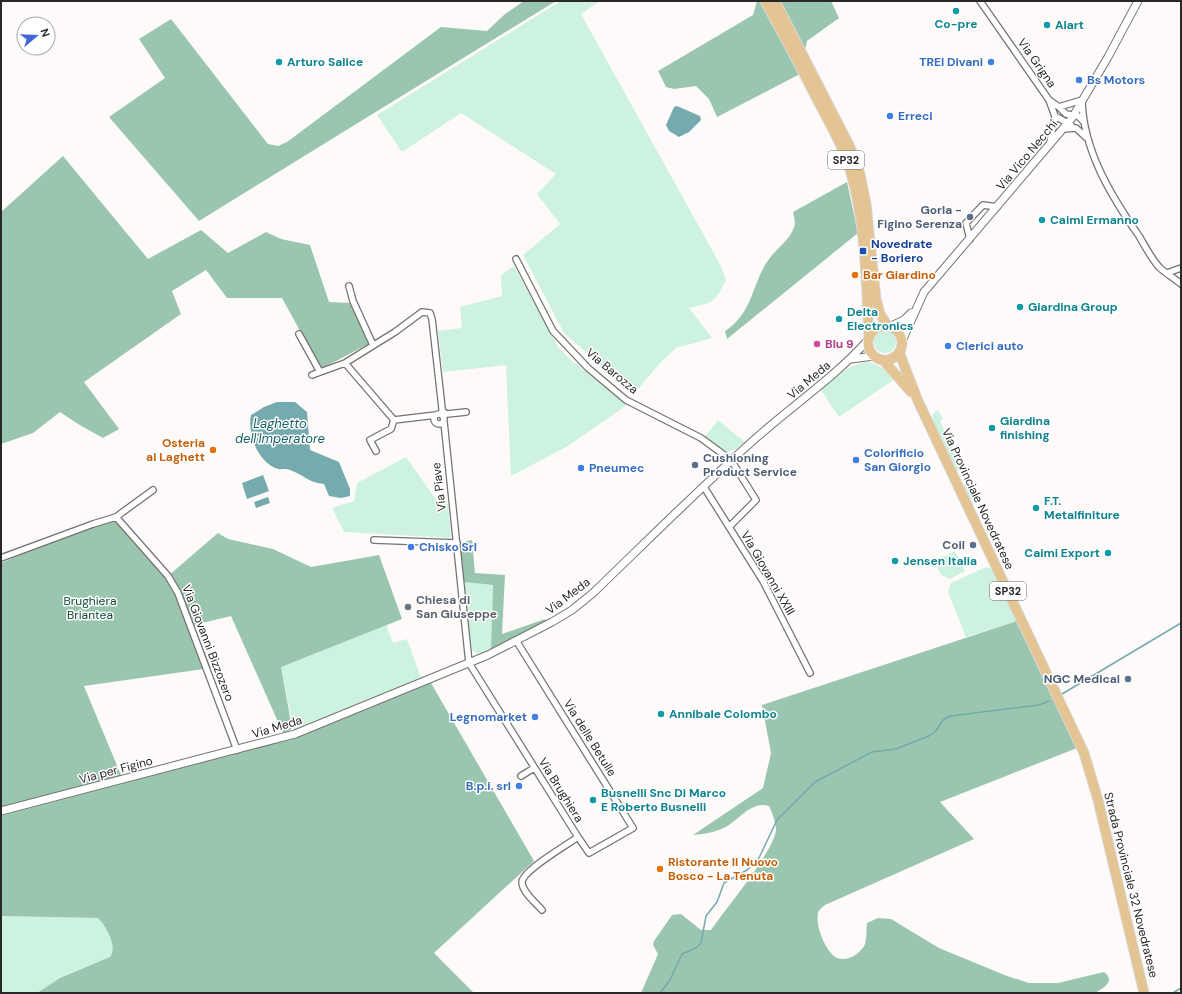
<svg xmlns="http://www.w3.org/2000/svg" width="1182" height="994" viewBox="0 0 1182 994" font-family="'DM Sans',sans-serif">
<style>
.green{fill:#cdf2df}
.forest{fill:#9ac6b0}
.water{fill:#75aaae}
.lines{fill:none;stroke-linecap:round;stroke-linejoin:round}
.stream{stroke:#75aaae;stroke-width:1.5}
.minor-casing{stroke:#767270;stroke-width:8}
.tertiary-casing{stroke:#767270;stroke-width:9}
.primary-casing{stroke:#d9d8d8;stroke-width:11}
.minor{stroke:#fff;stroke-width:5.5}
.tertiary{stroke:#fff;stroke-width:7}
.primary{stroke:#e3c492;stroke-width:9}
.culture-dot{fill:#0f9aa8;stroke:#fff;stroke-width:1.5}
.shop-dot{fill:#3f7fe0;stroke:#fff;stroke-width:1.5}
.service-dot{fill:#5c6f8a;stroke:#fff;stroke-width:1.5}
.transit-dot{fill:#1a4fb4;stroke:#fff;stroke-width:1.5}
.food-dot{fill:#e8710a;stroke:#fff;stroke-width:1.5}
.hotel-dot{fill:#d1479c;stroke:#fff;stroke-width:1.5}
.worship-dot{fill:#6b7280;stroke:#fff;stroke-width:1.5}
.labels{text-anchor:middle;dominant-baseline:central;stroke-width:3;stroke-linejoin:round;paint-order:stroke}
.shield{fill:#fff;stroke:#6a6868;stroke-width:1}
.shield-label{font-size:11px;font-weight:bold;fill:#2a2827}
.culture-label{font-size:12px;font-weight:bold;fill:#0d838f;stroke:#fff;text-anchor:start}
.shop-label{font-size:12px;font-weight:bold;fill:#366cbe;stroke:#fff;text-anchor:start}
.street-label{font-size:12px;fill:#2a2827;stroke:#fff}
.service-label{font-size:12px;font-weight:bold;fill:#4e5e75;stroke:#fff;text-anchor:end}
.transit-label{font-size:12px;font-weight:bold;fill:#164399;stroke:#fff;text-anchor:start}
.food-label{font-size:12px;font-weight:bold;fill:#c56008;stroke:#fff;text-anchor:start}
.hotel-label{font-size:12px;font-weight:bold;fill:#b23c85;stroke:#fff;text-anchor:start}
.worship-label{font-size:12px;font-weight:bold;fill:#5b616d;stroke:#fff;text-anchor:start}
.park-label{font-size:12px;fill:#0e4731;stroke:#fff}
.water-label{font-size:13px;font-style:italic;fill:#196267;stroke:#fff}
</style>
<rect width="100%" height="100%" fill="#fefaf9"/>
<path class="green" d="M561 1H600L581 14 721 266 726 280C714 304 714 302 689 308L712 338 676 348 661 362 634 394 564 333 523 255 560 224 537 194 556 174 461 113 402 152 377 115Z
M514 266 558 347 571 360 627 405 568 446 511 476 506 365 443 372 438 331 462 328 460 307 502 296 501 275Z
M874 342a11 11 0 1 1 22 0a11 11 0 1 1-22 0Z
M867 362C880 365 886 370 895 379L839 417 820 389C835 377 848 365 867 362Z
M938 410 943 419 940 421 964 473 956 470 932 421 933 414Z
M718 420 745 442C726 459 723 450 704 438Z
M406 457 437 501 448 504 451 538 344 532 332 508 354 501 357 483Z
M967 480 977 500H970L963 486Z
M955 551 965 571 950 579 941 575 935 561Z
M986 567 993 569 1017 621 966 637 948 592 951 583Z
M464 582 493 585 491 649C484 653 476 657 471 648Z
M386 625 393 643 407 639 421 678 294 731 281 667Z
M1 916 98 918C106 926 118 947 110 957L60 978 37 993H1Z"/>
<path class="forest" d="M524 1H556L199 221 109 117 165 78 139 39 171 19 268 144 278 146 287 142 441 27 487 31 505 14Z
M757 1H831L839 18 807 41 800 74 717 117 709 99 696 86 674 89 666 87 658 71 753 15Z
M63 156 148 259 201 230 228 253 266 232 281 239 310 245 329 302 352 303 370 343 321 369 282 298H227L206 270 172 291 181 314 84 382 119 429 103 438 78 424 60 412 33 433 1 444V212Z
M847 182 858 233 727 339 725 331C754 312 751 284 769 259 777 248 790 240 794 227 796 223 794 217 793 212Z
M110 516 168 579V576L218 533 228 539 273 549 311 567 379 555 402 619 281 667 292 728 287 733H283L231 616 194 625 211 668 84 686 123 780 1 811V563Z
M472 540 475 573 505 575 502 634 545 619 547 622 491 649 493 585 464 582 459 543Z
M1017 621 1077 748 940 802 974 839 825 905C822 908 818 910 818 914 815 925 826 953 837 958 847 962 861 954 865 944 867 937 866 930 867 923L878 918 891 919 939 948 1007 976 1029 983H1058L1104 972C1116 981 1104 988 1095 993H641L658 954 653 945 654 941 672 915 681 914 701 930H711C726 908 773 853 776 830 776 822 772 813 769 806 753 801 741 817 729 825 717 832 706 834 693 835L763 788 771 753 762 705Z
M431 683 534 861 434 953 474 993H37L60 978 110 957C118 947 106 926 98 918L1 916V813L288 739 421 685Z"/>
<path class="water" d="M677 106 700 116 701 120 689 132 679 137 669 131 666 125 674 107Z
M277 402H295L307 412 310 450 339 462 350 489V496L341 498 329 496 324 484C309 483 304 475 290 470 286 468 282 470 278 469 258 463 247 434 251 415L264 407Z
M263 475 269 491 247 499 242 483Z
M268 497 270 503 256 508 254 502Z"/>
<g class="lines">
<path class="stream" d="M1062 694 1181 623
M660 993 670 980 682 954 696 948 701 943 706 916 717 902 724 883 747 870 758 860 777 820 815 782 872 752 896 749 929 736 935 732 943 720 950 716 1039 705 1049 701
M1173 993 1181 988"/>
<defs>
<path id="minor" d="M980 1 1049 100 1055 116 1050 143
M1049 100 1059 107 1082 100C1083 150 1111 196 1139 236 1145 246 1151 258 1159 267 1165 273 1174 278 1181 284
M1059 107 1066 114 1078 116 1083 121
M1055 116 1071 125
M1063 129 1076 128 1088 139
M970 239 966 223 983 205 997 207
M516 259 553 331 588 368 626 400 701 438 731 460 756 500 729 527
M1167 273 1181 268
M349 286 353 301 373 345
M299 334 320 372
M345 363 394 420 436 415
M312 375 345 363 395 332 422 312 430 313 432 319 443 417
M442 411 447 414 466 412
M434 419a5 5 0 1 1 10 0a5 5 0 1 1-10 0Z
M444 422 469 663 578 837C567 845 523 870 522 882 522 892 536 903 542 910
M376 451 370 440 391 429 394 420
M704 487 763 581 810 673
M116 517 153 490
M374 540 457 543
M1 558 93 524 116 517 168 576 178 593 237 750
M517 642 633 828 589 853 578 837
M521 776 534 768"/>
<path id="tertiary" d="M891 326 904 320 911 313
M902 341 924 292 1072 118 1108 57 1138 1
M851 359 874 356
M1 811 295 734 488 655 552 622 572 610 593 593C647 541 700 488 756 438 793 405 835 377 868 340"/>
<path id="primary" d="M765 1C784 35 802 69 819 103 831 126 844 148 851 173 866 225 866 282 869 336
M775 1 850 147 860 174 866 204 876 299 880 314 887 325
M868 343a17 17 0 1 1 34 0a17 17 0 1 1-34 0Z
M899 352 918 401 1084 753 1098 800 1144 993
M883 360 911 392"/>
</defs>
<use href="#minor" class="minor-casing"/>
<use href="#tertiary" class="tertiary-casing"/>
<use href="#primary" class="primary-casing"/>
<use href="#minor" class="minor"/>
<use href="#tertiary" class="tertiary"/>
<use href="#primary" class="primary"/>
</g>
<g class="culture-dot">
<circle cx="956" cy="11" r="4"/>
<circle cx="1047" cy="25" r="4"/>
<circle cx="279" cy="62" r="4"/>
<circle cx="1042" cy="220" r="4"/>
<circle cx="1020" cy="307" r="4"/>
<circle cx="839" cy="319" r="4"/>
<circle cx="992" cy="428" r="4"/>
<circle cx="1036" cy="508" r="4"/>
<circle cx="1108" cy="553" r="4"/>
<circle cx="895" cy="561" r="4"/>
<circle cx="661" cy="714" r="4"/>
<circle cx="593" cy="800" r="4"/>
</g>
<g class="shop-dot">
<circle cx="991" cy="62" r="4"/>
<circle cx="1079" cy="80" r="4"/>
<circle cx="890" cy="116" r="4"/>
<circle cx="948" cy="346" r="4"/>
<circle cx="856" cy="460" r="4"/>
<circle cx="581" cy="468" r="4"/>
<circle cx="411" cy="547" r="4"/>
<circle cx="535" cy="717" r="4"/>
<circle cx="519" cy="786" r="4"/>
</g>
<g class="service-dot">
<circle cx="970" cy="217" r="4"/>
<circle cx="695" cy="465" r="4"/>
<circle cx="973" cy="545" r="4"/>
<circle cx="1128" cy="679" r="4"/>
</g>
<rect class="transit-dot" x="859" y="247" width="8" height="8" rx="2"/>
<g class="food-dot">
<circle cx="855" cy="275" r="4"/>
<circle cx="213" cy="450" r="4"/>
<circle cx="660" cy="869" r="4"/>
</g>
<circle class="hotel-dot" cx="817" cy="344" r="4"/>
<circle class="worship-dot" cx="408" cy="607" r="4"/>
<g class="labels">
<g class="shield">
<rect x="828" y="151" width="36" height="18" rx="3"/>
<rect x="990" y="582" width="36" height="18" rx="3"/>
</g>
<g class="shield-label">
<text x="846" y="160">SP32</text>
<text x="1008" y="591">SP32</text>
</g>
<g class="culture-label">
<text x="956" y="24" text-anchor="middle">Co-pre</text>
<text x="1055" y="25">Alart</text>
<text x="287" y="62">Arturo Salice</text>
<text x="1050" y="220">Caimi Ermanno</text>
<text x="1028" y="307">Giardina Group</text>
<text x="847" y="312">Delta<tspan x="847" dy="14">Electronics</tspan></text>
<text x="1000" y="421">Giardina<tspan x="1000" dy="14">finishing</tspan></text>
<text x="1044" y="501">F.T.<tspan x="1044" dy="14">Metalfiniture</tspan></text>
<text x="1100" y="553" text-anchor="end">Caimi Export</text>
<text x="903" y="561">Jensen Italia</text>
<text x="669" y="714">Annibale Colombo</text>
<text x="601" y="793">Busnelli Snc Di Marco<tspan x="601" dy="14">E Roberto Busnelli</tspan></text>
</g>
<g class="shop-label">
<text x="983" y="62" text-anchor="end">TREI Divani</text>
<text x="1087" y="80">Bs Motors</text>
<text x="898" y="116">Erreci</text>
<text x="956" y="346">Clerici auto</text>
<text x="864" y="453">Colorificio<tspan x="864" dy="14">San Giorgio</tspan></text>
<text x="589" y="468">Pneumec</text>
<text x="419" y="547">Chisko Srl</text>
<text x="527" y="717" text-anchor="end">Legnomarket</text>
<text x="511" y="786" text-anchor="end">B.p.i. srl</text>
</g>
<g class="street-label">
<text transform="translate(1037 63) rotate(55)">Via Grigna</text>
<text transform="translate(1027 155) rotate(-50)">Via Vico Necchi</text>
<text transform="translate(612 371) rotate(40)">Via Barozza</text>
<text transform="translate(809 380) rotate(-40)">Via Meda</text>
<text transform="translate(439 487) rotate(-97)">Via Piave</text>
<text transform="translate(978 499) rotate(65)">Via Provinciale Novedratese</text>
<text transform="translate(768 573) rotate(60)">Via Giovanni XXIII</text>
<text transform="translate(568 596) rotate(-37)">Via Meda</text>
<text transform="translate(208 643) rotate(69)">Via Giovanni Bizzozero</text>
<text transform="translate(277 727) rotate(-17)">Via Meda</text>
<text transform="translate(590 738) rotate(58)">Via delle Betulle</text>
<text transform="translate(116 770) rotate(-15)">Via per Figino</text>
<text transform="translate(561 790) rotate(58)">Via Brughiera</text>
<text transform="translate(1131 885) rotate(76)">Strada Provinciale 32 Novedratese</text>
</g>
<g class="service-label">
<text x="962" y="210">Gorla -<tspan x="962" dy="14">Figino Serenza</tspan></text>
<text x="703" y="458" text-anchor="start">Cushioning<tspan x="703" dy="14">Product Service</tspan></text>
<text x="965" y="545">Coil</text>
<text x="1120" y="679">NGC Medical</text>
</g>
<g class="transit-label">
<text x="871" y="244">Novedrate<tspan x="871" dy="14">- Boriero</tspan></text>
</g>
<g class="food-label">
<text x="863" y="275">Bar Giardino</text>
<text x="205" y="443" text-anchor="end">Osteria<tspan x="205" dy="14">al Laghett</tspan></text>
<text x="668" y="862">Ristorante Il Nuovo<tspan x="668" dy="14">Bosco - La Tenuta</tspan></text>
</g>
<g class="hotel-label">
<text x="825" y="344">Blu 9</text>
</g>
<g class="worship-label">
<text x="416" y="600">Chiesa di<tspan x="416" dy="14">San Giuseppe</tspan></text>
</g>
<g class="park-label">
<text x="90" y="601">Brughiera<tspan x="90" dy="14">Briantea</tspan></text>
</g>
<g class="water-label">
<text x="280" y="423">Laghetto<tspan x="280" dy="15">dell'Imperatore</tspan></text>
</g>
</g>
<rect width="1182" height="994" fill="none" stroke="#2a2827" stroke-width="4"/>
<g transform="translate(36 36) rotate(71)"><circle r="19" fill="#ffffff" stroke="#aaa9a9"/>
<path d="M0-3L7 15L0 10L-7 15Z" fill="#4367d9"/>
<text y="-6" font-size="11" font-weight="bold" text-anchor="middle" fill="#2a2827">N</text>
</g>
</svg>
